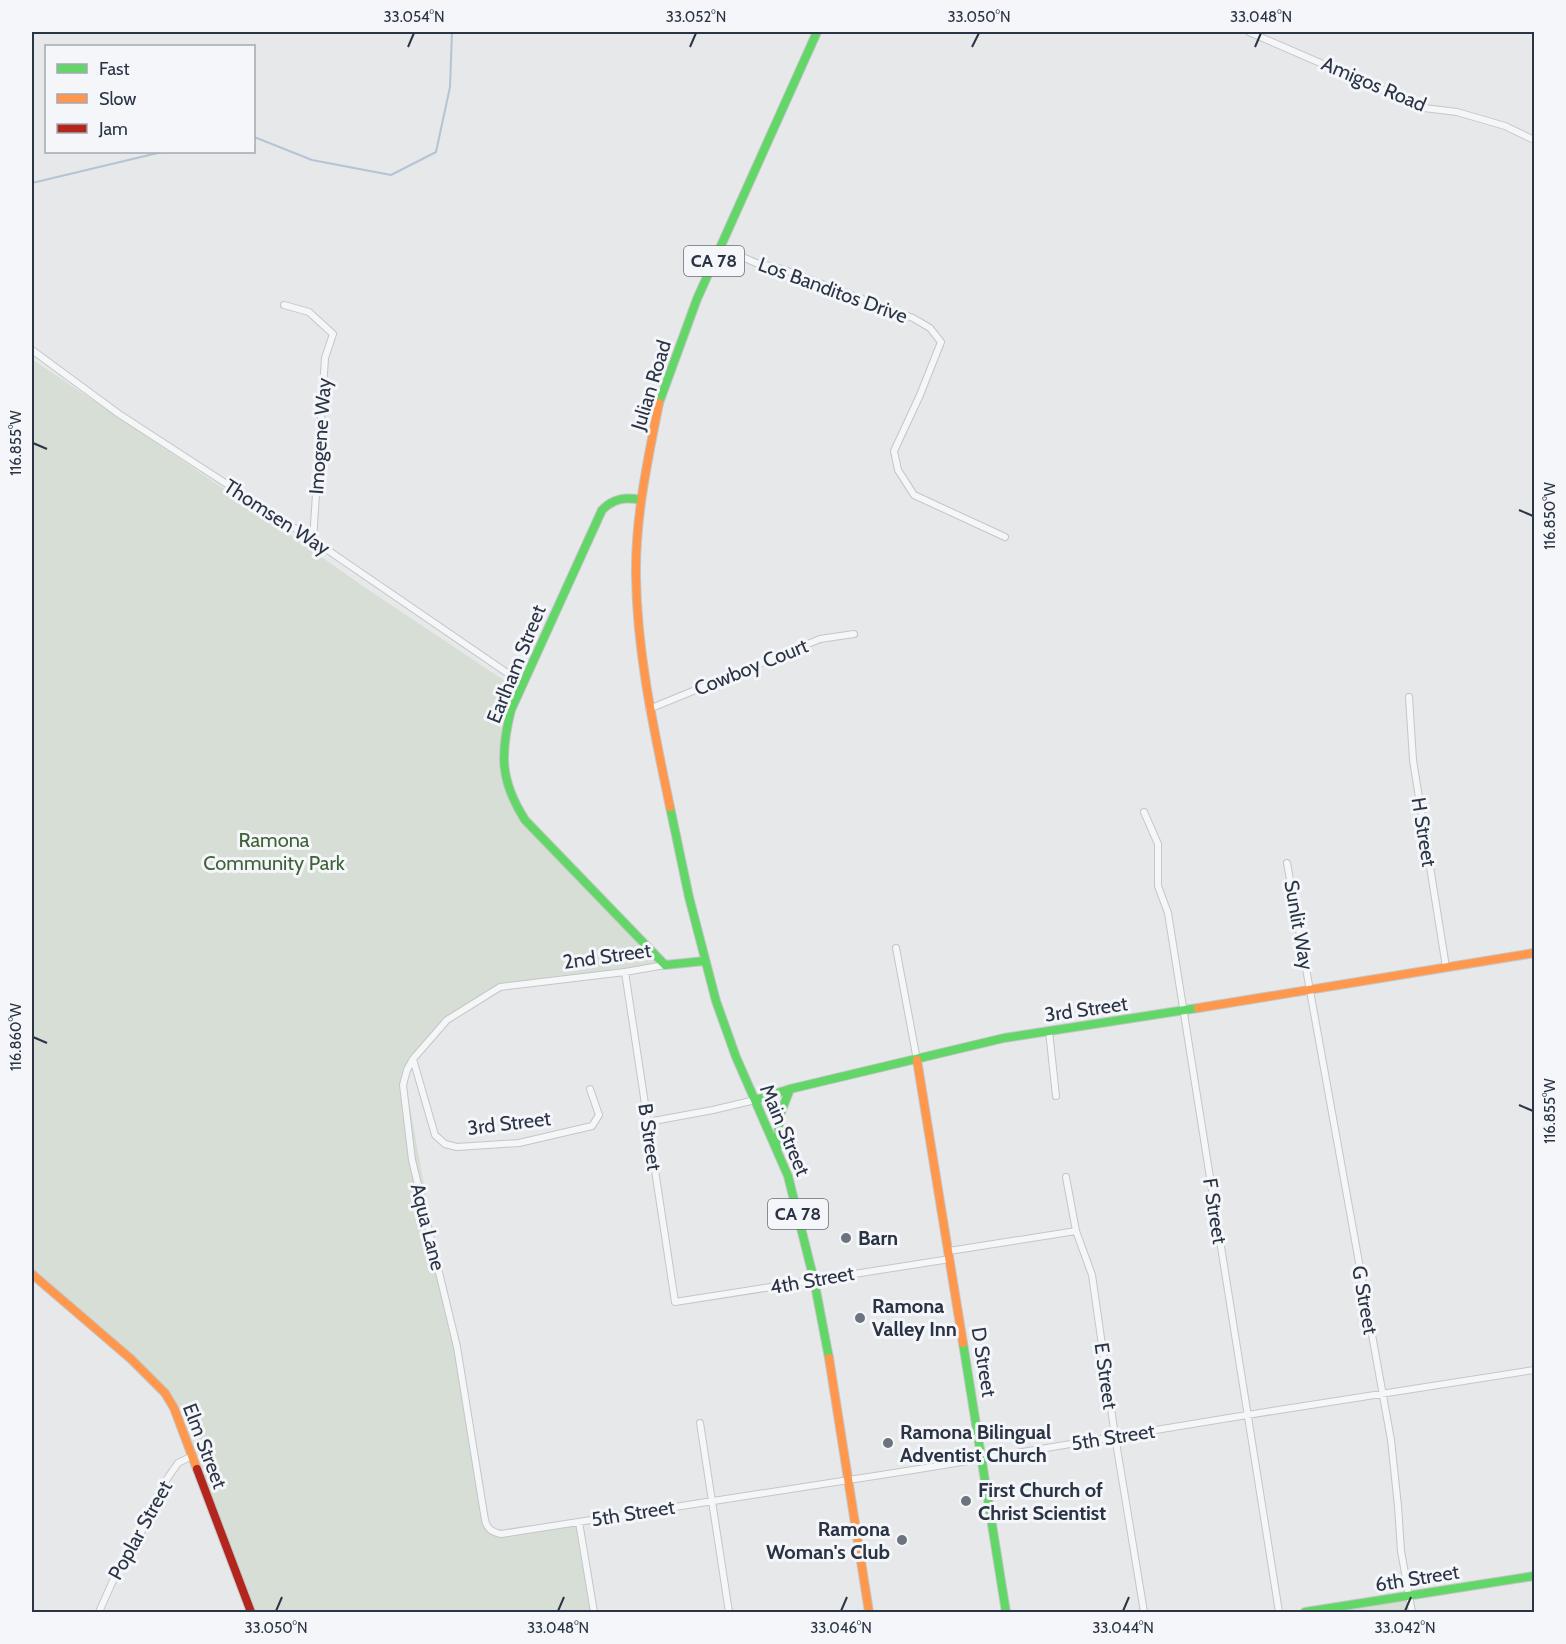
<svg xmlns="http://www.w3.org/2000/svg" width="1566" height="1644" viewBox="0 0 1566 1644" font-family="Cabin,sans-serif">
<style>
.green{fill:#d6ded6}
.lines{fill:none;stroke-linecap:round;stroke-linejoin:round}
.stream{stroke:#b4c4d5;stroke-width:2}
.street-casing{stroke:#c4c6c8;stroke-width:8}
.fast-casing{stroke:#c4c6c8;stroke-width:10}
.slow-casing{stroke:#c4c6c8;stroke-width:10}
.jam-casing{stroke:#c4c6c8;stroke-width:10}
.street{stroke:#f5f6f7;stroke-width:6}
.fast{stroke:#63d668;stroke-width:8}
.slow{stroke:#ff974d;stroke-width:8}
.jam{stroke:#b3261e;stroke-width:8}
.ticks{fill:none;stroke:#2b3445;stroke-width:2}
.poi-dot{fill:#6c737f;stroke:#f4f6f9;stroke-width:2}
.labels{text-anchor:middle;dominant-baseline:central;stroke-width:6;stroke-linejoin:round;paint-order:stroke}
.shield{fill:#f4f6f9;stroke:#676e7b;stroke-width:1.5}
.shield-label{font-size:18px;font-weight:bold;fill:#2b3445}
.street-label{font-size:20px;fill:#2b3445;stroke:#f4f6f9}
.park-label{font-size:20px;fill:#3f6138;stroke:#f4f6f9}
.poi-label{font-size:20px;font-weight:bold;fill:#2b3445;stroke:#f4f6f9;text-anchor:start}
.neatline{fill:none;stroke:#2b3445;stroke-width:2}
.ticks-label{font-size:15px;text-anchor:middle;fill:#2b3445}
</style>
<rect width="100%" height="100%" fill="#e6e8ea"/>
<path class="green" d="M32 359 236 497 367 589 508 683 517 696 511 711 504 772 525 820 671 964 501 986 455 1014 411 1061 406 1086 485 1520 494 1533 579 1522 594 1612H251L165 1393 32 1273Z
M1410 1596 1412 1612H1308Z"/>
<g class="lines">
<path class="stream" d="M254 137 312 160 391 175 436 152 450 87 452 32
M32 183 162 152"/>
<defs>
<path id="street" d="M1249 32 1424 108 1457 112 1505 126 1534 140
M720 247 756 263 782 269 913 318 930 328 941 342 920 395 894 451 898 470 914 495 1005 537
M284 305 309 312 333 334 325 358 313 540
M32 350 119 414 313 540 522 683
M1409 697 1413 760 1446 967
M649 709 820 639 854 634
M1144 812 1158 844V886L1168 913 1279 1612
M1287 863 1391 1440 1398 1506 1401 1551 1412 1612
M896 948 917 1060
M665 965 625 972 500 987 447 1020 413 1059 407 1070 403 1085 412 1160 457 1347 485 1520C487 1529 492 1532 501 1534L913 1470 1247 1415 1534 1370
M625 972 675 1302 950 1259
M1049 1031 1056 1096
M413 1059 435 1135 445 1144 457 1147 519 1143 592 1126 599 1115 590 1089
M648 1122 713 1110 755 1100
M1066 1177 1076 1231 1092 1275 1115 1436 1144 1612
M949 1251 1076 1231
M700 1423 729 1612
M579 1522 594 1612
M99 1612 119 1567 139 1537 167 1479 178 1463 192 1456"/>
<path id="fast" d="M659 403 697 299 817 32
M641 500C625 497 614 498 602 510L511 710C500 754 500 781 525 820L665 965 704 961
M670 807 689 897 716 1001 736 1057 788 1176 814 1280 829 1358
M755 1100 790 1089 1004 1038 1198 1008
M777 1148 780 1115 790 1089
M963 1343 1006 1612
M1305 1612 1534 1576"/>
<path id="slow" d="M659 403C648 459 635 518 636 576 637 654 654 730 670 807
M1198 1008 1534 953
M917 1060 963 1343
M32 1274 131 1359 165 1393 174 1408 197 1469
M829 1358 869 1612"/>
<path id="jam" d="M197 1469 251 1612"/>
</defs>
<use href="#street" class="street-casing"/>
<use href="#fast" class="fast-casing"/>
<use href="#slow" class="slow-casing"/>
<use href="#jam" class="jam-casing"/>
<use href="#street" class="street"/>
<use href="#fast" class="fast"/>
<use href="#slow" class="slow"/>
<use href="#jam" class="jam"/>
</g>
<path class="ticks" d="M408 47 414 33M690 47 696 33M972 47 979 33M1255 47 1261 33M33 443 47 449M1519 510 1533 516M33 1037 47 1043M1519 1105 1533 1111M276 1611 282 1597M558 1611 564 1597M841 1611 847 1597M1123 1611 1129 1597M1405 1611 1411 1597"/>
<g class="poi-dot">
<circle cx="846" cy="1238" r="6"/>
<circle cx="860" cy="1318" r="6"/>
<circle cx="888" cy="1443" r="6"/>
<circle cx="966" cy="1501" r="6"/>
<circle cx="902" cy="1540" r="6"/>
</g>
<g class="labels">
<g class="shield">
<rect x="684" y="246" width="60" height="30" rx="4.5"/>
<rect x="768" y="1199" width="60" height="30" rx="4.5"/>
</g>
<g class="shield-label">
<text x="714" y="261">CA 78</text>
<text x="798" y="1214">CA 78</text>
</g>
<g class="street-label">
<text transform="translate(1374 84) rotate(23)">Amigos Road</text>
<text transform="translate(833 290) rotate(20)">Los Banditos Drive</text>
<text transform="translate(651 385) rotate(-73)">Julian Road</text>
<text transform="translate(320 436) rotate(-86)">Imogene Way</text>
<text transform="translate(277 517) rotate(33)">Thomsen Way</text>
<text transform="translate(516 664) rotate(-68)">Earlham Street</text>
<text transform="translate(751 667) rotate(-22)">Cowboy Court</text>
<text transform="translate(1424 832) rotate(81)">H Street</text>
<text transform="translate(1299 925) rotate(80)">Sunlit Way</text>
<text transform="translate(607 956) rotate(-8)">2nd Street</text>
<text transform="translate(1086 1009) rotate(-8)">3rd Street</text>
<text transform="translate(509 1123) rotate(-7)">3rd Street</text>
<text transform="translate(785 1130) rotate(67)">Main Street</text>
<text transform="translate(650 1137) rotate(82)">B Street</text>
<text transform="translate(1215 1211) rotate(81)">F Street</text>
<text transform="translate(428 1227) rotate(76)">Aqua Lane</text>
<text transform="translate(812 1280) rotate(-10)">4th Street</text>
<text transform="translate(1365 1300) rotate(80)">G Street</text>
<text transform="translate(984 1362) rotate(81)">D Street</text>
<text transform="translate(1106 1376) rotate(82)">E Street</text>
<text transform="translate(1113 1437) rotate(-9)">5th Street</text>
<text transform="translate(205 1446) rotate(69)">Elm Street</text>
<text transform="translate(633 1513) rotate(-9)">5th Street</text>
<text transform="translate(140 1530) rotate(-61)">Poplar Street</text>
<text transform="translate(1417 1578) rotate(-9)">6th Street</text>
</g>
<g class="park-label">
<text x="274" y="840">Ramona<tspan x="274" dy="23">Community Park</tspan></text>
</g>
<g class="poi-label">
<text x="858" y="1238">Barn</text>
<text x="872" y="1306">Ramona<tspan x="872" dy="23">Valley Inn</tspan></text>
<text x="900" y="1432">Ramona Bilingual<tspan x="900" dy="23">Adventist Church</tspan></text>
<text x="978" y="1490">First Church of<tspan x="978" dy="23">Christ Scientist</tspan></text>
<text x="890" y="1529" text-anchor="end">Ramona<tspan x="890" dy="23">Woman's Club</tspan></text>
</g>
</g>
<rect width="1566" height="1644" fill="none" stroke="#f4f6f9" stroke-width="66"/>
<rect x="45" y="45" width="210" height="108" fill="#f4f6f9" stroke="#a4a8b1" stroke-width="1.5"/>
<rect x="57" y="64" width="30" height="9" fill="#63d668" stroke="#a4a8b1" stroke-width="1.5"/>
<text x="99" y="75" font-size="18" fill="#2b3445">Fast</text>
<rect x="57" y="94" width="30" height="9" fill="#ff974d" stroke="#a4a8b1" stroke-width="1.5"/>
<text x="99" y="105" font-size="18" fill="#2b3445">Slow</text>
<rect x="57" y="124" width="30" height="9" fill="#b3261e" stroke="#a4a8b1" stroke-width="1.5"/>
<text x="99" y="135" font-size="18" fill="#2b3445">Jam</text>
<rect x="33" y="33" width="1500" height="1578" class="neatline"/>
<g class="ticks-label">
<text x="414" y="22">33.054°N</text>
<text x="696" y="22">33.052°N</text>
<text x="979" y="22">33.050°N</text>
<text x="1261" y="22">33.048°N</text>
<text transform="translate(16 443) rotate(-90)" y="5">116.855°W</text>
<text transform="translate(1550 516) rotate(-90)" y="5">116.850°W</text>
<text transform="translate(16 1037) rotate(-90)" y="5">116.860°W</text>
<text transform="translate(1550 1111) rotate(-90)" y="5">116.855°W</text>
<text x="276" y="1633">33.050°N</text>
<text x="558" y="1633">33.048°N</text>
<text x="841" y="1633">33.046°N</text>
<text x="1123" y="1633">33.044°N</text>
<text x="1405" y="1633">33.042°N</text>
</g>
</svg>
